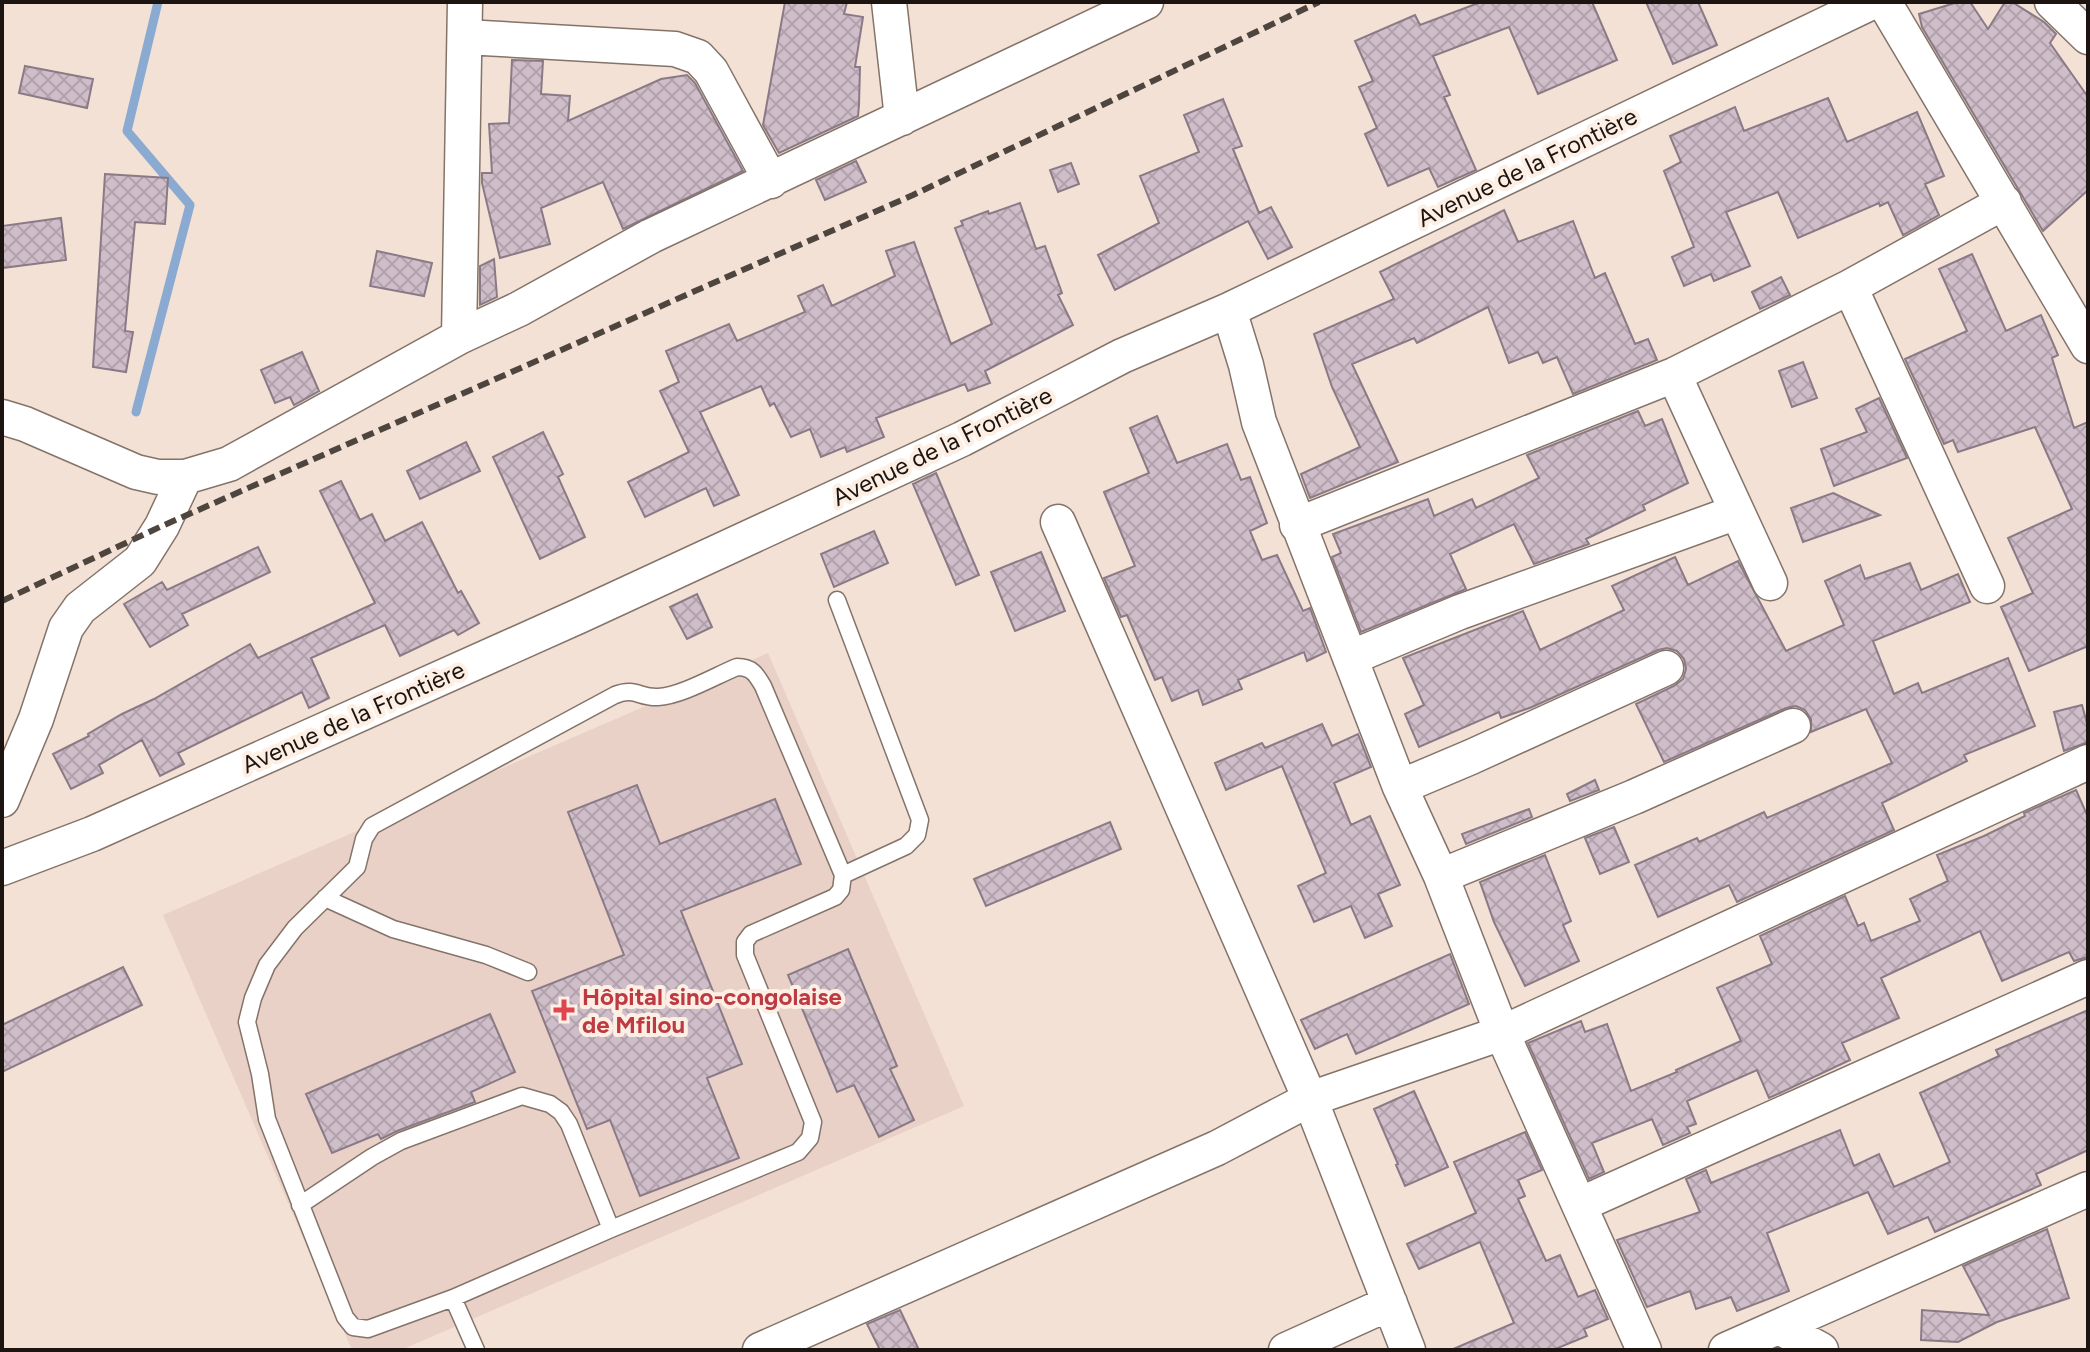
<svg xmlns="http://www.w3.org/2000/svg" width="2090" height="1352" viewBox="0 0 2090 1352" font-family="Figtree,sans-serif">
<style>
.medical{fill:#e9d1c8}
.lines{fill:none;stroke-linecap:round;stroke-linejoin:round}
.stream{stroke:#8aaad1;stroke-width:9}
.building{fill:url(#building-cross-hatch);stroke:#8a7a86;stroke-width:2}
.service-casing{stroke:#847369;stroke-width:19}
.minor-casing{stroke:#847369;stroke-width:37}
.service{stroke:#fff;stroke-width:16}
.minor{stroke:#fff;stroke-width:34}
.rail{stroke:#4f453f;stroke-width:6;stroke-dasharray:12 6;stroke-linecap:butt}
.health-dot{fill:#e0444e;stroke:#feefe5;stroke-width:3}
.labels{text-anchor:middle;dominant-baseline:central;stroke-width:8;stroke-linejoin:round;paint-order:stroke}
.street-label{font-size:24px;fill:#1b1410;stroke:#feefe5}
.health-label{font-size:24px;font-weight:bold;fill:#be3a42;stroke:#feefe5;text-anchor:start}
</style>
<defs>
<pattern id="building-cross-hatch" width="8" height="8" patternUnits="userSpaceOnUse" patternTransform="scale(2)"><rect width="8" height="8" fill="#cfbeca"/><path d="M0 0l8 8M0 8l8-8" fill="none" stroke="#b1a2ac"/></pattern>
</defs>
<rect width="100%" height="100%" fill="#f3e1d5"/>
<path class="medical" d="M768 653 964 1106 401 1350H352L163 915Z"/>
<g class="lines">
<path class="stream" d="M136 412 190 205 127 131 158 2"/>
</g>
<path class="building" d="M785 2H847L844 14 863 17 855 67H860L859 105 858 116 779 153 763 125Z
M1481 2H1592L1617 60 1538 94 1509 27 1433 56 1450 95 1444 97 1476 170 1438 187 1429 168 1388 186 1365 134 1377 128 1359 87 1373 81 1355 41 1415 15 1420 25Z
M1646 2H1698L1717 45 1673 64Z
M1958 2H1970L1988 29 2005 2H2012L2044 22 2056 34 2050 43 2088 97V190L2043 231 1922 27 1919 14Z
M512 60 543 61 541 94 570 96 568 121 661 79 687 75 695 83 743 171 623 229 603 182 541 208 550 244 500 258 482 183V173H492L489 124 509 123Z
M25 66 93 79 87 108 19 93Z
M1828 98 1847 142 1917 112 1944 176 1925 184 1939 215 1903 235 1888 202 1880 206 1879 203 1798 238 1778 192 1726 212 1750 266 1714 281 1711 274 1684 286 1672 257 1694 247 1664 171 1681 162 1670 136 1735 107 1744 131Z
M1223 99 1242 146 1233 149 1259 213 1271 207 1292 247 1268 259 1248 221 1115 290 1098 255 1159 223 1140 176 1199 152 1184 115Z
M856 161 866 182 825 200 816 180Z
M1071 163 1079 184 1058 192 1050 170Z
M105 174 168 178 165 224 135 222 125 331 133 332 126 372 93 367Z
M1020 203 1036 249 1045 246 1062 293 1058 295 1073 325 985 371 990 383 968 391 965 384 876 418 884 437 847 452 845 447 821 457 810 429 791 437 774 403 770 406 761 386 700 412 739 495 714 506 706 488 645 517 628 482 689 452 660 391 679 382 666 351 729 324 737 341 805 312 798 296 823 285 832 306 895 276 886 251 914 242 951 344 992 324 955 228 963 225 961 221 988 211 989 214Z
M1504 210 1518 242 1573 221 1595 278 1605 273 1635 344 1648 339 1657 360 1573 394 1557 357 1543 363 1538 352 1509 363 1488 307 1417 343 1414 338 1352 364 1398 462 1310 498 1301 474 1360 447 1332 387 1314 334 1394 299 1380 272Z
M61 218 66 260 2 268V226Z
M377 251 432 263 424 296 370 286Z
M1972 254 2006 331 2041 315 2058 355 2052 358 2074 428 2088 422V646L2029 671 2001 607 2033 593 2008 538 2072 509 2035 427 1958 452 1953 440 1944 444 1905 359 1967 331 1939 269Z
M494 259 497 297 480 305V266Z
M1781 277 1790 295 1760 309 1752 292Z
M302 352 319 391 294 405 290 397 275 403 261 370Z
M1803 362 1817 398 1792 407 1779 371Z
M1879 398 1907 458 1834 486 1821 449 1867 432 1856 409Z
M1638 411 1645 426 1662 419 1688 483 1643 505 1645 510 1586 539 1589 544 1534 564 1514 524 1450 554 1466 589 1361 632 1332 557 1341 553 1333 534 1428 499 1434 516 1472 499 1476 508 1539 478 1527 455Z
M1157 416 1177 463 1227 444 1241 480 1250 477 1267 523 1250 531 1262 560 1277 555 1303 611 1310 608 1326 652 1307 661 1304 652 1238 680 1242 689 1203 705 1198 690 1172 701 1162 677 1155 680 1127 615 1121 617 1104 578 1135 566 1104 492 1149 473 1130 428Z
M543 432 563 474 558 477 585 537 540 559 493 457Z
M466 442 480 471 420 499 407 471Z
M936 473 979 575 956 585 913 484Z
M341 481 360 520 372 514 385 541 422 522 458 593 461 591 479 623 458 635 454 630 400 656 385 625 311 658 329 698 309 708 302 692 178 753 184 764 160 776 142 740 99 765 103 773 71 789 53 754 89 736 88 734 122 714 154 699 250 644 258 658 375 603 320 491Z
M1833 493 1880 515 1803 542 1791 508Z
M874 531 888 563 834 587 821 554Z
M258 547 270 572 182 614 188 625 150 647 124 604 162 582 167 590Z
M1041 552 1065 611 1015 631 991 572Z
M1675 557 1688 585 1738 561 1786 651 1844 625 1825 581 1860 565 1865 579 1910 563 1921 590 1958 574 1970 602 1873 641 1894 694 1918 683 1922 693 2008 658 2035 726 1964 755 1967 761 1882 803 1894 830 1737 902 1729 885 1658 917 1635 865 1697 838 1699 842 1764 812 1767 818 1892 763 1866 709 1811 732V719L1805 710 1796 706 1786 708 1664 762 1636 704 1674 686 1683 679 1686 669 1684 659 1677 651 1667 648 1658 650 1532 707 1501 718 1499 712 1419 747 1405 714 1424 705 1403 658 1523 611 1540 650 1624 610 1612 586Z
M697 594 712 627 687 639 670 607Z
M2082 705 2088 727V742L2064 751 2054 712Z
M1322 724 1332 746 1358 734 1371 767 1334 783 1351 825 1370 816 1400 885 1378 894 1392 926 1365 938 1351 906 1314 922 1298 886 1326 873 1282 766 1226 790 1215 763 1262 743 1265 748Z
M1595 780 1599 790 1570 801 1567 794Z
M637 785 660 844 775 799 801 864 681 911 742 1064 707 1078 739 1158 640 1196 610 1120 587 1129 532 991 624 955 568 812Z
M2076 790 2088 817V957L2074 961 2069 952 2002 981 1980 931 1881 978 1899 1018 1842 1043 1850 1060 1769 1098 1757 1070 1687 1101 1696 1124 1687 1127 1690 1133 1663 1145 1652 1119 1592 1143 1604 1172 1589 1179 1528 1043 1581 1021 1585 1032 1607 1024 1631 1091 1677 1072 1676 1070 1741 1041 1717 988 1772 964 1760 936 1845 896 1858 926 1864 923 1871 941 1920 921 1910 899 1948 881 1937 855 1984 836 2025 816 2024 813Z
M1529 809 1532 817 1466 844 1462 834Z
M1110 822 1121 849 986 906 974 879Z
M1614 827 1629 862 1600 874 1585 838Z
M1545 855 1571 921 1563 925 1579 961 1525 986 1494 922 1480 882Z
M848 949 897 1066 890 1069 914 1120 879 1137 854 1085 837 1092 788 975Z
M1450 954 1469 1004 1356 1054 1347 1034 1315 1049 1301 1020Z
M123 967 142 1005 2 1072V1025Z
M2088 1010V1150L2036 1174 2041 1185 1935 1232 1928 1217 1888 1234 1868 1192 1767 1233 1789 1291 1737 1311 1731 1297 1696 1309 1690 1291 1647 1307 1617 1240 1700 1212 1686 1179 1706 1170 1711 1183 1840 1130 1854 1166 1879 1154 1894 1187 1950 1162 1920 1093 1999 1056 1996 1050Z
M490 1014 515 1072 471 1092 475 1102 397 1131 381 1139 378 1134 332 1153 306 1094Z
M1414 1091 1448 1167 1405 1186 1396 1165 1398 1164 1374 1109Z
M1525 1132 1542 1170 1518 1180 1525 1196 1518 1199 1546 1261 1560 1255 1578 1297 1595 1290 1608 1319 1584 1329 1587 1336 1553 1350H1451L1514 1323 1480 1242 1419 1269 1407 1244 1476 1213 1454 1162Z
M2047 1229 2069 1298 1997 1322 1958 1342 1921 1340 1922 1310 1989 1315 1963 1266Z
M900 1310 919 1350H880L867 1324Z"/>
<g class="lines">
<defs>
<path id="service" d="M837 600 920 820 917 835 906 846 843 875
M737 667C752 667 756 674 763 686L843 875 841 890 835 897 751 934 745 942V955L813 1122 810 1138 798 1152 611 1229 453 1298 368 1329 353 1327 345 1317 267 1119 260 1074 247 1022 253 998 267 965 295 928 357 867 364 839 372 826 615 695C636 687 639 698 658 697 681 696 715 676 737 667Z
M325 898 393 929 486 955 528 972
M300 1205 372 1157 401 1141 522 1096 550 1104 561 1112 569 1124 611 1229
M453 1298 476 1350"/>
<path id="minor" d="M889 2 902 118
M1884 2 2088 346
M2052 2 2088 37
M465 37 675 49 698 57 711 71 771 181
M1850 287 1987 586
M1229 310 1246 365 1259 422 1400 787 1441 876 1502 1033 1644 1350
M459 337 465 2
M1674 375 1770 583
M2 417 25 424 136 472 158 477H185L229 464 459 337 519 309 651 236 1146 2
M1058 522 1310 1099 1408 1350
M1297 525 1674 375 1850 287 2004 202
M1350 658 1460 612 1737 512
M1400 787 1471 757 1666 668
M2 800 36 719 66 628 80 608 140 561 162 526 185 477
M2 868 92 834 579 616 962 439 1122 356 1229 310 1872 2
M1441 876 1634 797 1793 726
M1579 1205 2088 977
M1781 1328 1821 1350
M760 1350 1217 1148 1310 1099 1502 1033 2088 762
M1286 1350 1390 1303
M1726 1350 2088 1189"/>
</defs>
<use href="#service" class="service-casing"/>
<use href="#minor" class="minor-casing"/>
<use href="#service" class="service"/>
<use href="#minor" class="minor"/>
<path class="rail" d="M2 601 162 526 913 195 1319 2"/>
</g>
<path class="health-dot" d="M560 998h8v8h8v8h-8v8h-8v-8h-8v-8h8z"/>
<g class="labels">
<g class="street-label">
<text transform="translate(1527 167) rotate(-26)">Avenue de la Frontière</text>
<text transform="translate(942 446) rotate(-26)">Avenue de la Frontière</text>
<text transform="translate(353 717) rotate(-24)">Avenue de la Frontière</text>
</g>
<g class="health-label">
<text x="582" y="996">Hôpital sino-congolaise<tspan x="582" dy="28">de Mfilou</tspan></text>
</g>
</g>
<rect width="2090" height="1352" fill="none" stroke="#1b1410" stroke-width="8"/>
</svg>
